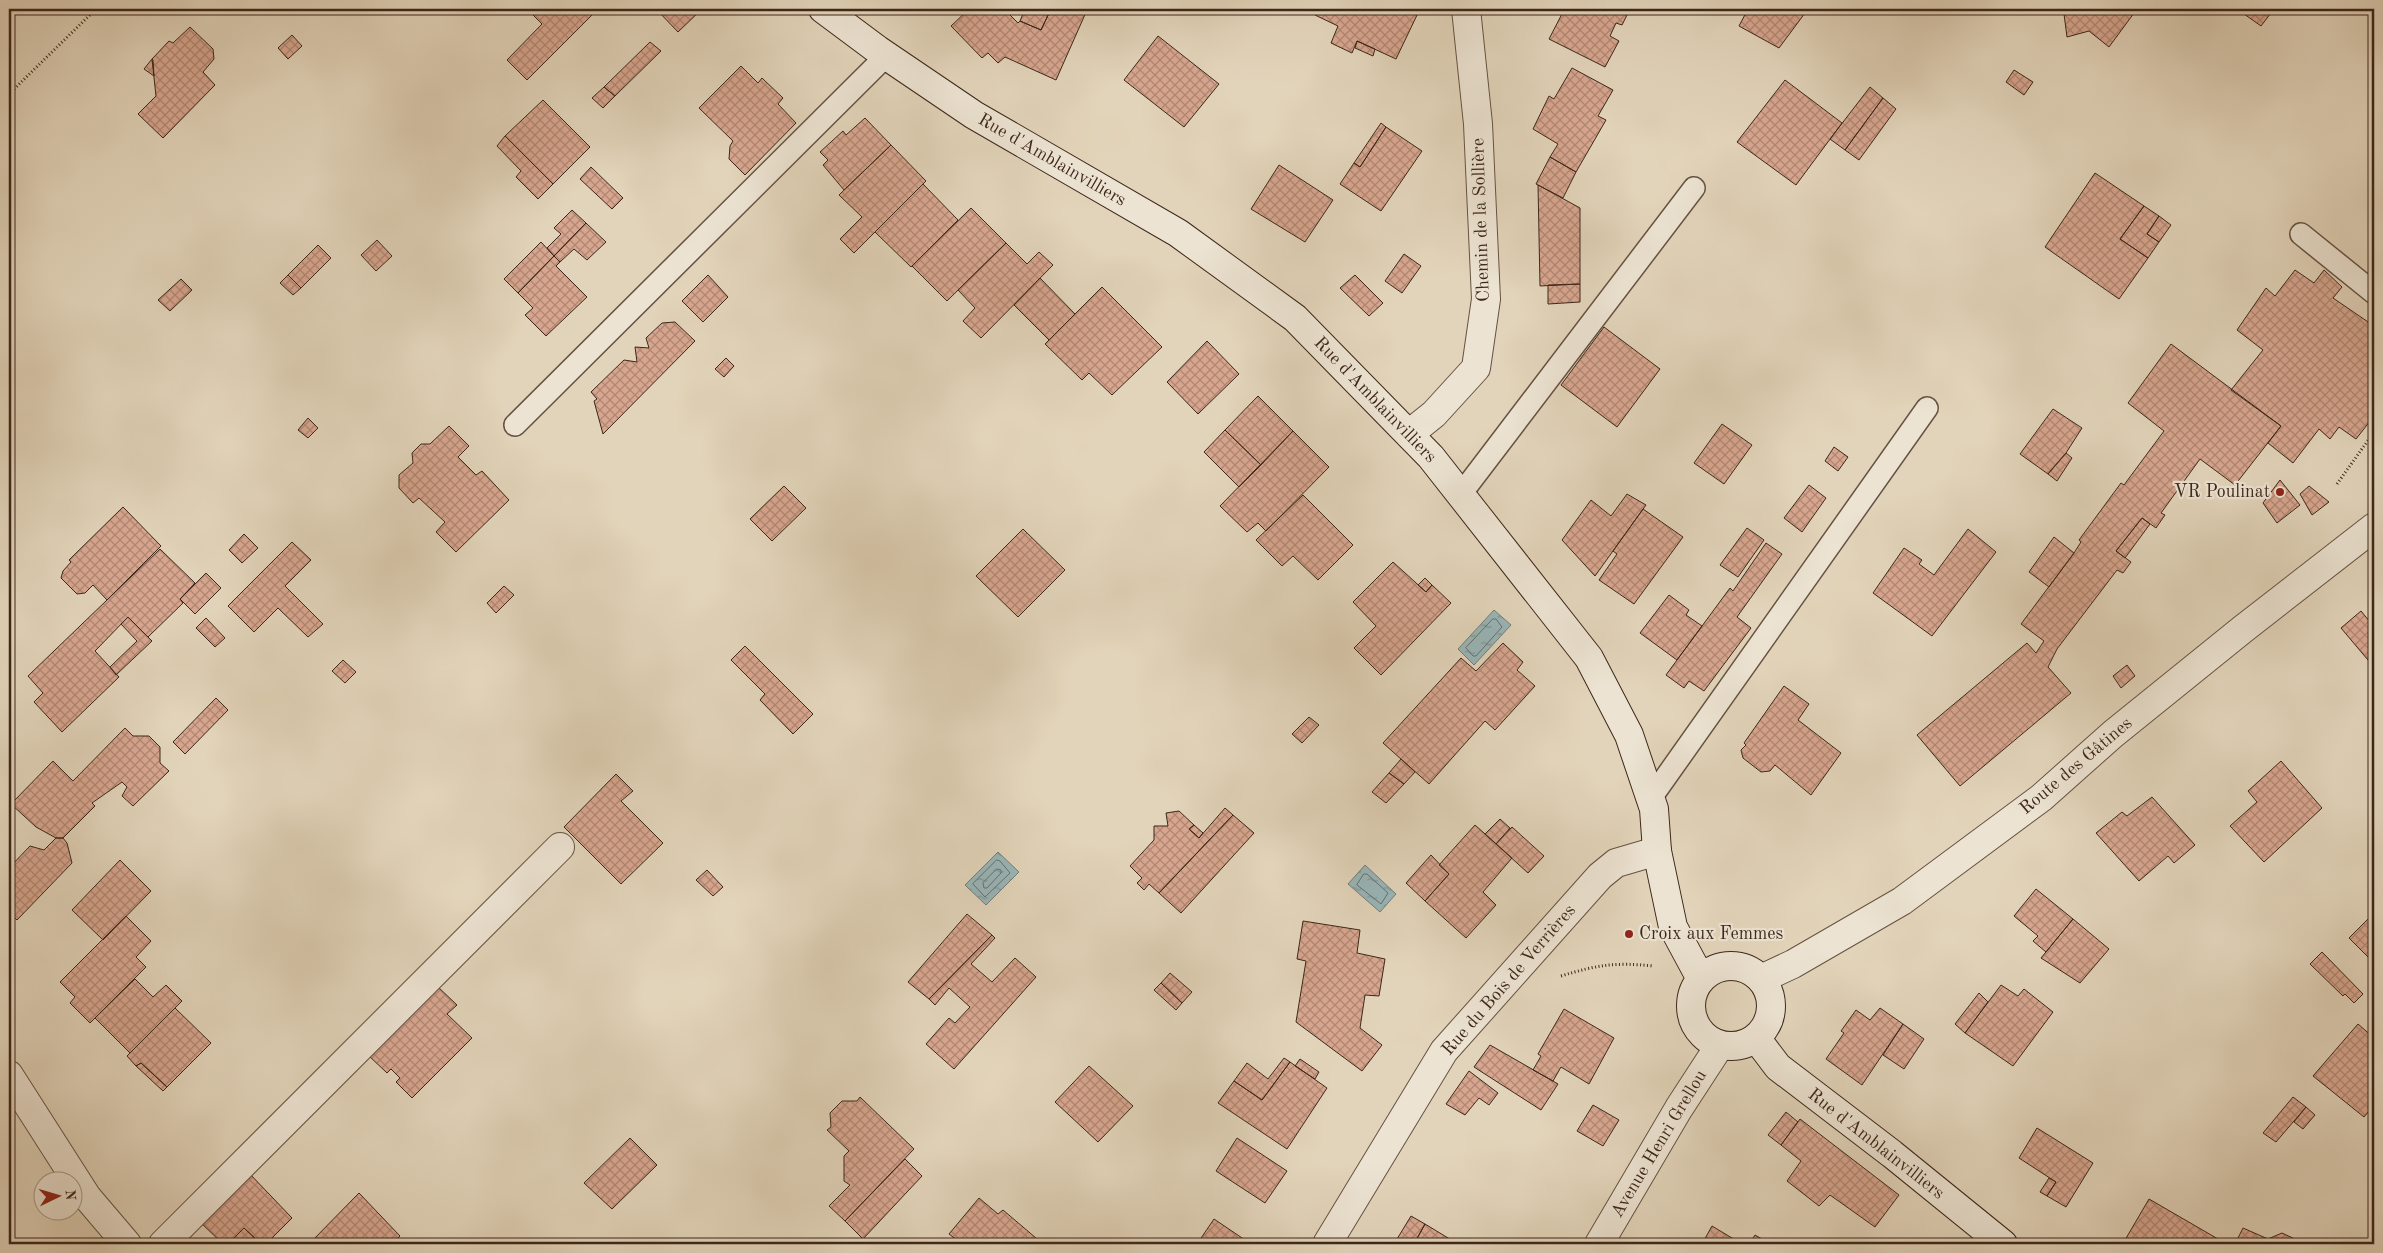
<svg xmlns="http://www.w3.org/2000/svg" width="2383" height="1253" viewBox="0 0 2383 1253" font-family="'Old Standard TT',serif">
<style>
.water{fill:url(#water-ripples);stroke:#747d79}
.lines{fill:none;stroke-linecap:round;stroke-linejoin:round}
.shore{stroke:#6a6e6a;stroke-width:1}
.building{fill:url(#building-cross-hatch);stroke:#3d271a}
.lane-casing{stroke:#665242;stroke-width:24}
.street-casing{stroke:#665242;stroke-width:30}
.secondary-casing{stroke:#3d271a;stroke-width:30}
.path{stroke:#3d271a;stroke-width:3;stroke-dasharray:1 2.5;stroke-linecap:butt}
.lane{stroke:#ece3d2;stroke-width:21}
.street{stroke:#ece3d2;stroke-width:28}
.secondary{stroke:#ece3d2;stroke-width:28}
.poi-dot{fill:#8f2418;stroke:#ece3d2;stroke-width:2}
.labels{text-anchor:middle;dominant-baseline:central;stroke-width:4.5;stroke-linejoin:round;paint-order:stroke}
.street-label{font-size:18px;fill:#3d271a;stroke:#ece3d2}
.poi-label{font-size:18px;fill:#3d271a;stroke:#ece3d2;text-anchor:end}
</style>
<defs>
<pattern id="water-ripples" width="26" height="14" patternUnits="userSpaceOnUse" patternTransform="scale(1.25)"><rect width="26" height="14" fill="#98b6b9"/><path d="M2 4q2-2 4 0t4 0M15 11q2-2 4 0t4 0" fill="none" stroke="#7d9496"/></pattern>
<pattern id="building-cross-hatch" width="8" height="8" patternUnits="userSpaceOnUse" patternTransform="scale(1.25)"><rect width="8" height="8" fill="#d8a68f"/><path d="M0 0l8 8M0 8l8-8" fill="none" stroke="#b08774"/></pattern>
</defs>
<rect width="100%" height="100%" fill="#e2d4ba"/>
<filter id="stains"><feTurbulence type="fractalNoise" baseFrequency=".004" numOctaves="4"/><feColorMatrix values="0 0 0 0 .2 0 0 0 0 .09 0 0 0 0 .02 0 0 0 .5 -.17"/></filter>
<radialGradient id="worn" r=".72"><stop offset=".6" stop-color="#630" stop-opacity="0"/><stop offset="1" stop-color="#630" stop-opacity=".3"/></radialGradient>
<path class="water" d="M1494 610 1511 625 1474 665 1458 649Z
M998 852 1019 872 986 905 965 885Z
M1365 865 1396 894 1380 912 1348 884Z"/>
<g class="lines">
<path class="shore" d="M1493 619H1496L1502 627 1476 656H1473L1466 648Z
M997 860 1000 861 1010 873 985 897 973 884Z
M997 869 1001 870V873L987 888H984L983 883Z
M1364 874H1367L1388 893 1381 904 1357 885Z"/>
</g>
<path class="building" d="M527 9H590L594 13 527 80 507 60 542 24Z
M656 9H702L678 32Z
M969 9H1004L1018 23 1020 21 1041 30 1051 9 1087 10 1056 80 1005 57 998 63 988 53 982 58 951 26Z
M1025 9H1051L1041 30 1020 21Z
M1314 9H1410L1418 13 1396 59 1357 41 1352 53 1331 43 1338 26 1315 15Z
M1571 9H1630L1622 25 1616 23 1610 36 1619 41 1605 67 1549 39 1564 10 1569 13Z
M1748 9H1808L1779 48 1739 26Z
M2068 9H2137L2109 47 2089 31 2067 37 2064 14Z
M2237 9H2274L2261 26Z
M190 27 213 49 214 59 203 72 215 85 163 138 138 114 156 96 152 59 169 41 173 43Z
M292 35 302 46 288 59 278 48Z
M1158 36 1219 84 1184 127 1124 80Z
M1357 41 1375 49 1373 56 1355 48Z
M650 42 661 51 615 96 604 87Z
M152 59 153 60 154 76 144 69Z
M741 66 758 83 762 78 783 98 778 104 796 123 745 175 729 159 730 146 733 141 699 108Z
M1572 68 1613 90 1598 116 1606 120 1576 172 1550 157 1558 144 1533 129 1549 96 1554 99Z
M2014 70 2033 82 2024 95 2006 82Z
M1785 80 1842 123 1796 185 1737 142Z
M604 87 615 96 603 108 592 98Z
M1870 87 1883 98 1845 150 1830 139Z
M1883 98 1896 109 1859 160 1845 150Z
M543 100 590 147 553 184 505 136Z
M865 118 891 145 844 190 823 165 828 160 820 152 843 131 846 135Z
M1381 123 1386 127 1360 167 1354 163Z
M1386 127 1422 151 1381 211 1340 184 1354 163 1360 167Z
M505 136 553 184 538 199 516 177 521 171 497 146Z
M891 145 926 181 854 253 840 239 862 217 839 195Z
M1550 157 1576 172 1563 198 1536 184Z
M1279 165 1333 200 1305 242 1251 209Z
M591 167 623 198 612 209 580 179Z
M2095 173 2144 206 2120 239 2148 258 2119 299 2045 247Z
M923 184 958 220 911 267 875 232Z
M1538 185 1580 208V284L1540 286Z
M2144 206 2159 216 2147 234 2159 242 2148 258 2120 239Z
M971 208 1006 243 947 301 912 266Z
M572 210 586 223 554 256 547 248 561 234 554 228Z
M2159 216 2171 225 2159 242 2147 234Z
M586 223 606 242 587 260 574 249 560 262 554 256Z
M377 240 392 256 376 271 361 255Z
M541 242 554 256 518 293 504 279Z
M1006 243 1027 264 1039 252 1053 265 981 338 963 321 975 308 958 290Z
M318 245 331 258 301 288 288 275Z
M1404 254 1421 266 1402 293 1385 281Z
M554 256 560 262 556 266 587 297 546 336 525 315 533 308 518 293Z
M2295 270 2314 283 2324 270 2342 287 2333 298 2374 326V383L2372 387 2374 389V416L2356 439 2339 427 2330 439 2319 429 2293 463 2268 443 2281 426 2231 390 2263 350 2237 330 2266 288 2275 296Z
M288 275 301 288 293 295 280 283Z
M708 275 728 297 703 322 682 301Z
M1355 275 1383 303 1369 316 1340 288Z
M1040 278 1075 314 1049 340 1014 305Z
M181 279 192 290 170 311 158 300Z
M1580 284V302L1548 304V285Z
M1102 287 1162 347 1112 395 1089 373 1082 380 1045 344Z
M675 322 695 341 603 434 594 401 597 399 591 392 624 360 637 362 635 347 649 348 646 338 662 323Z
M1604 327 1660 369 1617 427 1561 385Z
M1207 341 1239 374 1198 414 1167 382Z
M2171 344 2281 426 2235 485 2200 459 2161 513 2165 515 2156 528 2142 518 2116 551 2131 562 2123 573 2117 570 2057 649 2048 667 2071 693 1960 786 1917 735 2027 643 2036 653 2044 641 2021 624 2074 553 2081 542 2079 540 2121 483 2124 485 2164 431 2128 403Z
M726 358 734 366 724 377 715 369Z
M1258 396 1293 431 1261 465 1225 430Z
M2053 409 2082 428 2066 453 2048 474 2020 454Z
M308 418 318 428 308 438 298 430Z
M1722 424 1752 445 1724 484 1694 463Z
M449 426 469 446 458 457 476 475 482 471 509 500 456 552 436 532 445 522 419 498 413 503 399 488V475L413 463 412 453 421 444H430Z
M1225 430 1261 465 1239 487 1204 452Z
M1293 431 1329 467 1266 531 1258 523 1247 532 1220 506Z
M1834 447 1848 457 1838 471 1825 461Z
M2066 453 2072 458 2057 481 2048 474Z
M2280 480 2300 505 2277 523 2263 503Z
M1809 485 1826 498 1802 532 1784 518Z
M784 486 806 508 772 541 750 519Z
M2309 486 2329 502 2312 515 2300 494Z
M1627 494 1646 505 1595 576 1562 540 1591 500 1611 516Z
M1303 495 1353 545 1318 580 1293 556 1282 566 1256 540Z
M123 507 161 546 107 600 93 585 85 593 77 594 61 578 63 571 71 562 69 560Z
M1643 509 1683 537 1634 604 1599 580 1617 554 1613 551Z
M2142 518 2150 524 2125 558 2116 551Z
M1747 528 1764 540 1738 577 1720 565Z
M1023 529 1065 570 1018 617 976 576Z
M1968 529 1996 552 1932 636 1873 593 1904 548 1922 560 1919 564 1934 575Z
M244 534 258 548 242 563 229 550Z
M2054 537 2074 553 2049 587 2029 572Z
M292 542 311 560 285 586 323 624 308 637 278 608 254 632 228 606Z
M1766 543 1782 554 1737 617 1751 628 1704 691 1689 681 1684 688 1666 675 1730 588 1733 591Z
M160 549 195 583 180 599 183 603 148 637 128 617 95 651 119 677 62 732 34 702 43 693 28 676Z
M1393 562 1426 592 1432 585 1451 603 1381 675 1354 648 1376 626 1353 602Z
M206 573 221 588 195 614 180 599Z
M1425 578 1432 585 1426 592 1418 585Z
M504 586 514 595 496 613 487 603Z
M1669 595 1689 610 1686 615 1702 626 1677 660 1640 633Z
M2361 611 2374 627 2373 666 2341 628Z
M128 617 152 641 116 675 110 667 137 641 121 624Z
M206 618 225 638 215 647 196 628Z
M1503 643 1523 662 1517 670 1535 686 1495 730 1485 721 1429 784 1383 743 1461 658 1476 671Z
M745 646 813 714 793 734 760 700 765 694 731 660Z
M343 660 356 672 345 683 332 671Z
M2127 665 2135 676 2121 688 2113 676Z
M1784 686 1809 704 1798 720 1841 753 1811 795 1775 765 1770 771 1761 772 1743 758 1741 750 1746 745 1744 743Z
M216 698 228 710 185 754 173 742Z
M1309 717 1319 725 1302 743 1292 734Z
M125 728 133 736H149L160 747V763L169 771 133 806 122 796 127 787 122 782 92 803 95 806 63 838H56L36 827 11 804 53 761 73 781Z
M1401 759 1415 772 1404 784 1389 773Z
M2281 761 2322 808 2264 862 2230 826 2257 802 2248 791Z
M1389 773 1404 784 1386 803 1372 792Z
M616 774 633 791 621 801 663 843 621 884 564 827Z
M2152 797 2195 845 2174 863 2168 856 2139 881 2096 833 2122 812 2127 816Z
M1225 808 1233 815 1159 893 1149 884 1144 890 1137 883 1142 878 1130 866 1154 840V826H1168L1166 813 1179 811 1194 825 1189 829 1199 838Z
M1233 815 1254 833 1181 913 1159 893Z
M1500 819 1510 828 1496 844 1485 834Z
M1194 825 1203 833 1199 838 1189 829Z
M1475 825 1512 858 1483 892 1496 905 1466 938 1425 901 1449 874 1439 865Z
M1512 827 1544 856 1528 873 1496 844Z
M56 838H63L67 843 72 863 17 920 9 912V868L30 846 44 850Z
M1431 855 1449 874 1425 901 1406 883Z
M120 860 151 891 103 940 72 910Z
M707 870 723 887 713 896 696 880Z
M2036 889 2073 919 2046 952 2033 941 2038 936 2014 916Z
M9 912 15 918 9 923Z
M2374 913V963L2349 938Z
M967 914 992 935 929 999 908 982Z
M126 916 151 941 136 957 146 967 90 1023 70 1003 75 997 60 982Z
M2073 919 2109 949 2080 983 2041 958Z
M1303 921 1360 930 1357 953 1385 959 1379 996 1365 995 1360 1028 1382 1045 1362 1071 1296 1022 1306 961 1297 959Z
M992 935 995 938 971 964 992 982 1015 958 1036 977 954 1069 926 1044 949 1018 955 1023 970 1007 949 988 935 1005 929 999Z
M2322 952 2363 994 2354 1003 2345 994 2343 996 2310 964Z
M1170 973 1192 992 1182 1003 1161 983Z
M135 979 153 997 166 985 182 1001 130 1053 95 1018Z
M1161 983 1182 1003 1176 1010 1154 990Z
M436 985 457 1005 447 1014 472 1038 412 1098 396 1082 400 1078 391 1069 387 1073 367 1054Z
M2001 985 2018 996 2024 989 2053 1012 2013 1066 1965 1033Z
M1979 993 1988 1002 1965 1033 1955 1024Z
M175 1008 211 1043 167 1087 141 1063 136 1066 127 1056Z
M1880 1008 1903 1024 1862 1085 1826 1059 1844 1033 1841 1031 1856 1010 1870 1020Z
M1564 1009 1614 1038 1589 1084 1561 1067 1553 1081 1533 1070 1541 1056 1538 1054Z
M1903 1024 1924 1039 1904 1069 1883 1055Z
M2358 1024 2374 1038V1105L2364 1117 2313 1076Z
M1490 1045 1558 1084 1541 1110 1474 1067Z
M1284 1058 1290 1062 1262 1100 1234 1081 1247 1063 1268 1079Z
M1300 1059 1319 1072 1315 1079 1295 1066Z
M1290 1062 1327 1088 1287 1149 1218 1103 1234 1081 1262 1100Z
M141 1063 167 1087 163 1091 136 1066Z
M1089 1066 1133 1106 1098 1142 1055 1102Z
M1469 1071 1498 1093 1489 1105 1479 1098 1465 1115 1446 1104Z
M860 1097 914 1149 845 1221 829 1206 850 1185 844 1181V1156L849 1151 827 1130 831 1127 830 1113 842 1101H857Z
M2293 1097 2306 1107 2276 1142 2263 1133Z
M1593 1105 1619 1120 1603 1146 1577 1131Z
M2306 1107 2315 1115 2303 1129 2294 1122Z
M1786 1112 1798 1122 1781 1145 1768 1135Z
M1800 1119 1899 1195 1875 1227 1830 1195 1819 1206 1787 1181 1801 1161 1781 1145Z
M2037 1128 2093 1163 2066 1207 2047 1196 2056 1182 2019 1158Z
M630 1138 657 1165 612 1209 584 1183Z
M1237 1138 1287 1171 1265 1203 1216 1171Z
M905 1159 922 1176 863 1239 845 1221Z
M248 1172 292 1218 266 1244H261L244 1228 228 1244H223L199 1221Z
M2049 1178 2056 1182 2047 1196 2040 1192Z
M359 1193 400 1236 392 1244H309Z
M979 1198 998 1214 1003 1210 1043 1244H962L949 1234Z
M2149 1199 2218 1239 2215 1244H2133L2125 1240Z
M1411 1216 1425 1224 1414 1244H1394Z
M1214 1219 1251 1244H1197Z
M1425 1224 1458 1244H1414Z
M1712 1226 1742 1244H1702Z
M244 1228 261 1244H228Z
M2243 1228 2268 1239 2282 1233 2297 1240 2295 1244H2235Z
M1755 1235 1771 1244H1749Z"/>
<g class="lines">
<defs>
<path id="lane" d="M2301 234 2374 293
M515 425 886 56
M1461 494 1694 188
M1651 798 1927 408"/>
<path id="street" d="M1409 434 1434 414 1476 368 1486 299 1478 124 1466 9
M1761 979 1793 964 1902 901 2041 798 2113 734 2243 629 2374 527
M9 1075 87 1197 127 1244
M163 1244 560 847
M1327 1244 1444 1051 1600 876 1616 863 1657 851
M1599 1244 1679 1108 1720 1045"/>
<path id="secondary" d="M823 9 878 50 974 115 1178 233 1295 318 1431 457 1589 658 1629 735 1654 809 1657 851 1673 927 1701 979
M1691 1006a40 40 0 1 1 80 0a40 40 0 1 1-80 0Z
M1756 1038 1778 1067 1892 1154 2003 1244"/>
</defs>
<use href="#lane" class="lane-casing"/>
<use href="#street" class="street-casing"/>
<use href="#secondary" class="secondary-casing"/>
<path class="path" d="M9 94 96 9
M2337 484 2374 432
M1561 976C1597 965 1615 962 1653 966"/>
<use href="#lane" class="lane"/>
<use href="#street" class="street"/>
<use href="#secondary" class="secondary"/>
</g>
<g class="poi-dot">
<circle cx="2280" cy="492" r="5"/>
<circle cx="1629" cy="934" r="5"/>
</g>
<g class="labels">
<g class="street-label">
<text transform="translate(1052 160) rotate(30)">Rue d'Amblainvilliers</text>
<text transform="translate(1481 220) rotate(-92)">Chemin de la Sollière</text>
<text transform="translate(1375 400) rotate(46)">Rue d'Amblainvilliers</text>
<text transform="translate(2076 766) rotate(-40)">Route des Gâtines</text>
<text transform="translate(1509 980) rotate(-49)">Rue du Bois de Verrières</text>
<text transform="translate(1659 1144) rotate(-59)">Avenue Henri Grellou</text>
<text transform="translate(1876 1144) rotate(38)">Rue d'Amblainvilliers</text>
</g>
<g class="poi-label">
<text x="2270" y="492">VR Poulinat</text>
<text x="1639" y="934" text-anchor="start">Croix aux Femmes</text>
</g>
</g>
<rect width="2383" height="1253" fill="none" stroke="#e2d4ba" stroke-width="30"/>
<rect x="10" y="10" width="2363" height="1233" fill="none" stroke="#3d271a" stroke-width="2.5"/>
<rect x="15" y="15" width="2353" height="1223" fill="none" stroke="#3d271a"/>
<g transform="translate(58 1196) rotate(85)"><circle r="24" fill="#ece3d2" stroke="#a69888"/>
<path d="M0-4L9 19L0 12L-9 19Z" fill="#8f2418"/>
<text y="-8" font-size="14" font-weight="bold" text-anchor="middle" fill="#3d271a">N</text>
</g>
<rect width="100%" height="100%" filter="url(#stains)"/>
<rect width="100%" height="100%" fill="url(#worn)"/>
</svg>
